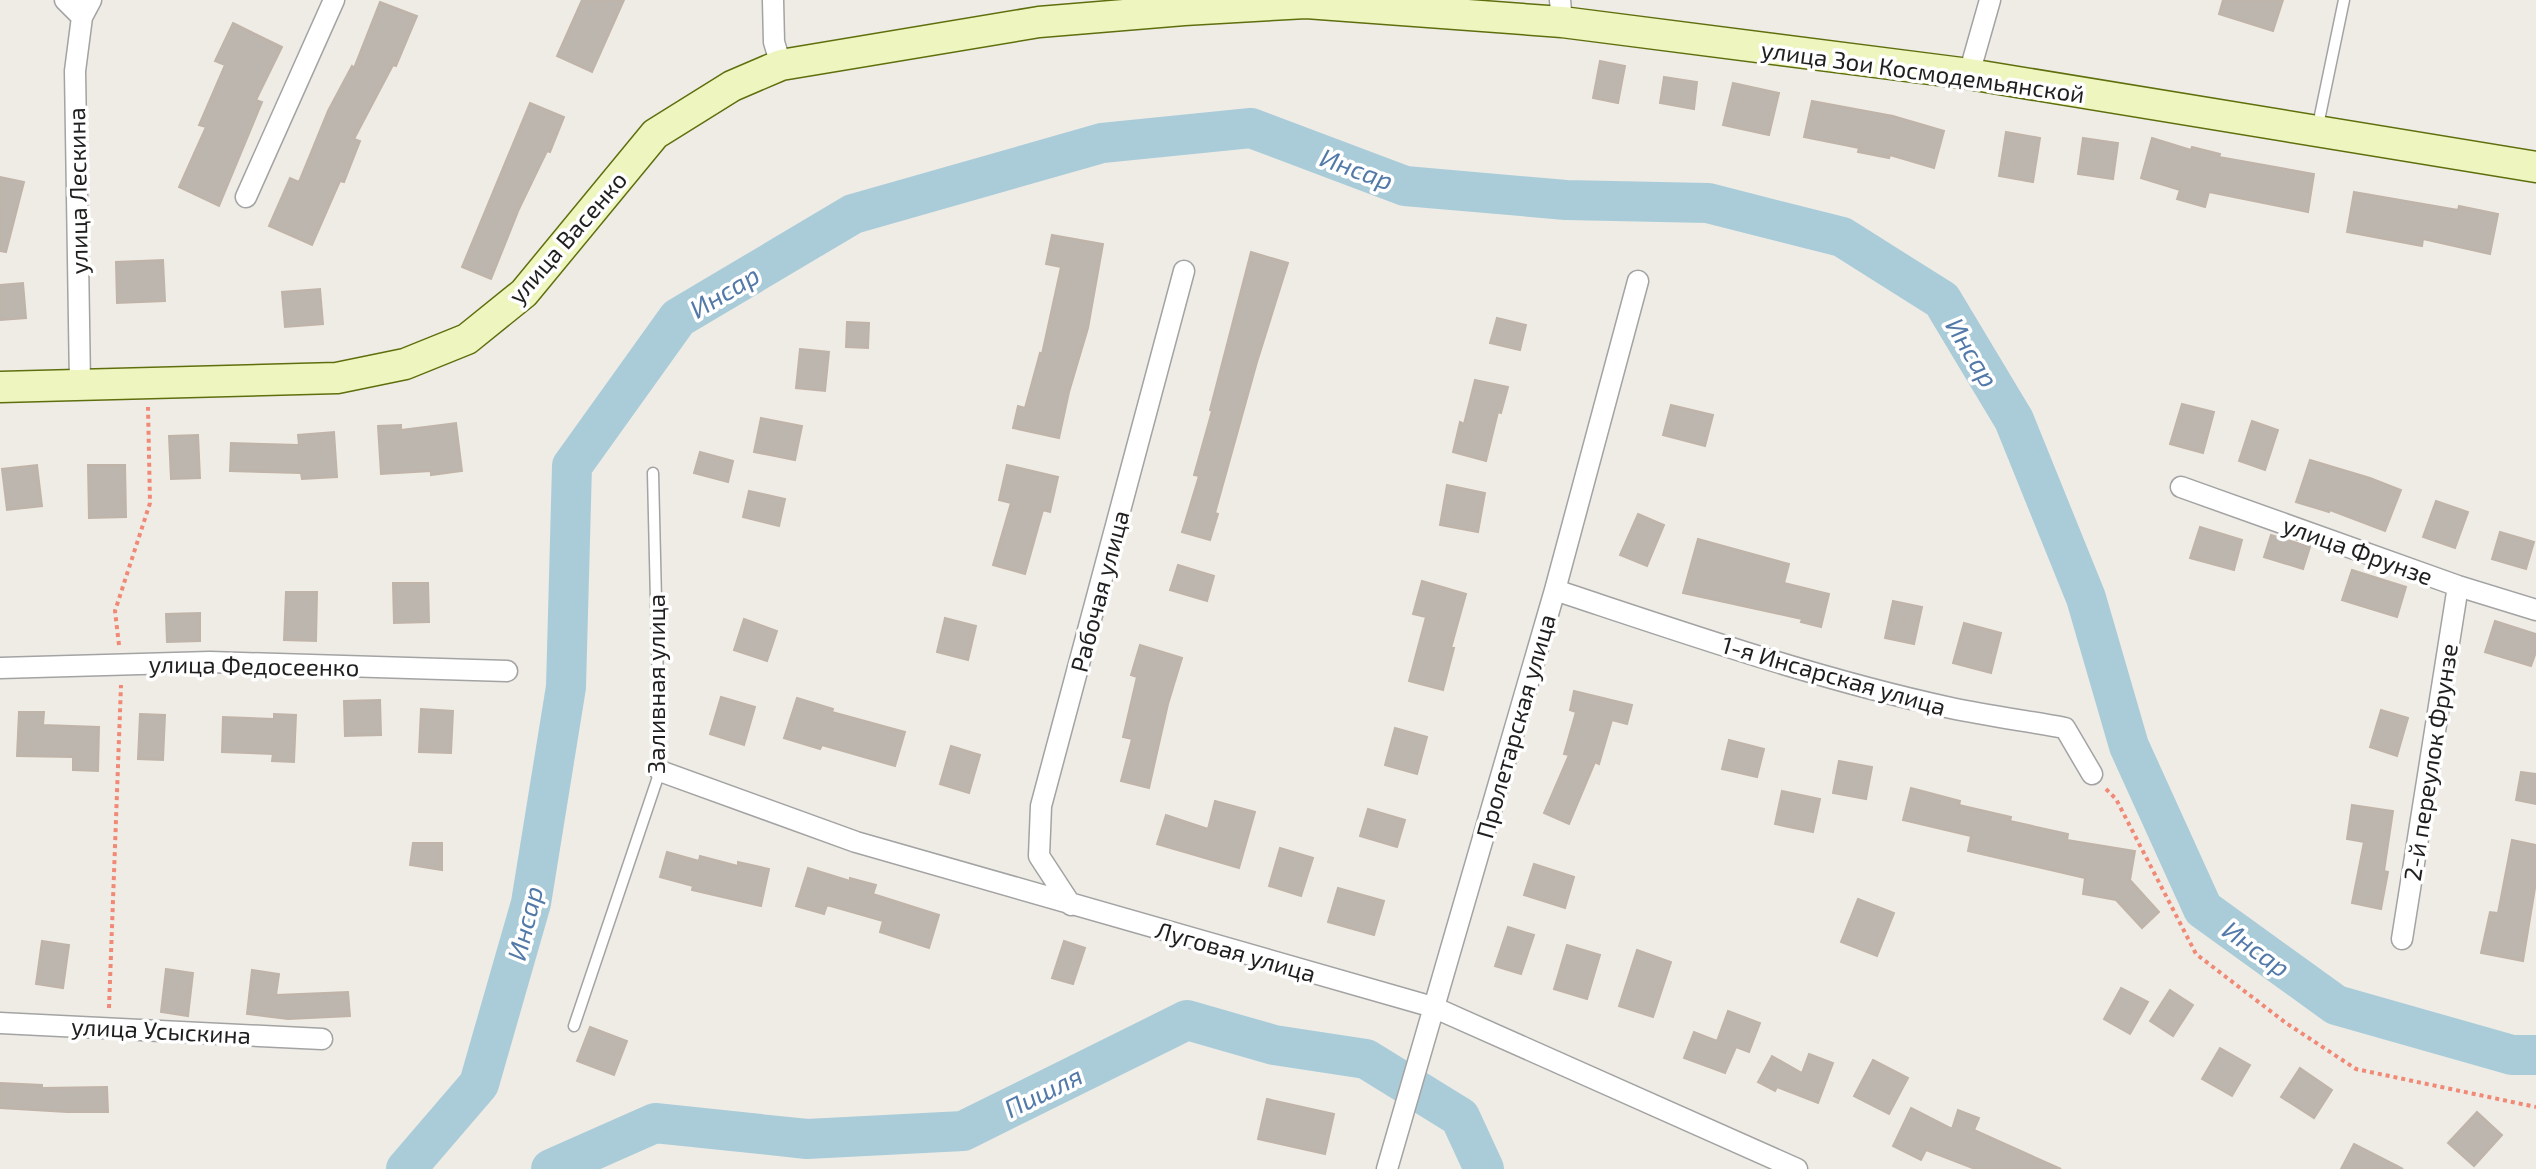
<svg xmlns="http://www.w3.org/2000/svg" width="2536" height="1169" viewBox="0 0 2536 1169" font-family="'Exo 2',sans-serif">
<style>
.lines{fill:none;stroke-linecap:round;stroke-linejoin:round}
.river{stroke:#aaccd9;stroke-width:40}
.building{fill:#bcb6af;stroke:#c0b4a9;stroke-width:2}
.lane-casing{stroke:#a3a3a3;stroke-width:13}
.street-casing{stroke:#a3a3a3;stroke-width:23}
.secondary-casing{stroke:#5f6f0d;stroke-width:33}
.path{stroke:#f08976;stroke-width:4;stroke-dasharray:4 4;stroke-linecap:butt}
.lane{stroke:#fff;stroke-width:10}
.street{stroke:#fff;stroke-width:20}
.secondary{stroke:#eff5be;stroke-width:30}
.labels{text-anchor:middle;dominant-baseline:central;stroke-width:7;stroke-linejoin:round;paint-order:stroke}
.street-label{font-size:24px;fill:#1f1f1f;stroke:#fff}
.water-label{font-size:26px;font-style:italic;fill:#5279a8;stroke:#fff}
</style>
<rect width="100%" height="100%" fill="#efece6"/>
<g class="lines">
<path class="river" d="M406 1169 479 1084 531 903 566 687 572 466 678 318 853 214 1102 143 1251 128 1405 186 1566 200 1708 203 1842 237 1942 300 2014 420 2086 598 2129 746 2203 909 2336 1005 2512 1055H2536
M551 1169 655 1123 807 1139 963 1131 1187 1020 1274 1045 1366 1059 1460 1117 1484 1169"/>
</g>
<path class="building" d="M582 0H624L592 72 557 56Z
M2223 0H2283L2273 31 2219 14Z
M380 2 417 16 396 66 393 65 354 139 360 141 344 182 340 181 312 245 269 226 290 178 299 182 328 111 352 66 354 68Z
M233 23 282 47 256 100 262 102 219 206 179 187 206 127 199 125 225 65 215 61Z
M1600 61 1625 66 1618 103 1593 98Z
M1664 77 1697 82 1694 109 1660 103Z
M1733 83 1779 93 1769 135 1723 125Z
M1812 101 1893 116 1944 131 1934 168 1890 155 1889 158 1858 152 1859 148 1804 137Z
M530 103 564 117 550 152 547 151 519 209 491 279 462 267Z
M2006 132 2040 138 2033 182 1999 176Z
M2083 138 2118 143 2113 179 2078 174Z
M2152 138 2191 150 2192 147 2220 154 2219 157 2314 174 2308 212 2209 192 2205 207 2177 199 2180 190 2141 178Z
M0 177 24 182 6 252 0 251Z
M2354 192 2458 210 2459 206 2498 214 2490 254 2423 239 2422 246 2347 232Z
M1052 235 1103 244 1088 328 1069 392 1059 438 1013 428 1018 406 1025 408 1040 353 1042 354 1061 267 1046 264Z
M1251 252 1288 263 1257 362 1215 513 1218 514 1210 540 1182 532 1199 476 1194 475 1212 411 1210 410Z
M163 260 165 301 117 303 116 262Z
M23 283 26 318 0 320V285Z
M320 289 323 324 285 327 282 292Z
M1497 318 1526 325 1520 350 1490 343Z
M847 322 869 323 868 348 846 347Z
M800 349 829 352 825 391 796 388Z
M1475 380 1508 387 1501 413 1498 412 1486 461 1453 452 1460 422 1464 424Z
M2182 404 2214 412 2203 453 2170 444Z
M1671 405 1713 415 1705 446 1663 435Z
M761 418 802 426 795 460 754 452Z
M2252 421 2278 430 2265 470 2239 461Z
M456 423 462 471 431 475V471L381 474 378 426 401 425V430Z
M334 432 337 477 302 479 301 473 230 471 231 443 299 445 298 435Z
M198 435 200 478 171 479 169 436Z
M700 452 733 461 728 482 694 473Z
M2310 460 2370 478 2401 490 2385 531 2330 510 2329 512 2296 502Z
M37 465 42 506 7 510 2 469Z
M88 465H125L126 517 89 518Z
M1007 465 1058 477 1050 512 1043 510 1025 574 993 565 1011 503 999 500Z
M1447 485 1485 493 1478 532 1440 525Z
M749 491 785 499 779 526 743 517Z
M2436 501 2468 512 2455 548 2423 537Z
M1638 514 1664 525 1647 566 1620 555Z
M2200 527 2242 540 2234 570 2190 558Z
M2500 532 2534 542 2526 569 2492 559Z
M2271 535 2310 547 2303 569 2264 557Z
M1698 539 1789 564 1784 583 1829 594 1821 627 1801 622 1802 619 1683 593Z
M1178 565 1214 576 1207 601 1170 590Z
M2352 570 2406 587 2397 617 2342 600Z
M1422 581 1466 594 1451 648H1454L1443 690 1409 681 1426 617 1413 614Z
M393 583H428L429 622 394 623Z
M286 592H317L316 641 284 640Z
M1893 601 1922 607 1914 644 1885 638Z
M200 613V641L167 642 166 614Z
M945 618 976 626 968 660 937 652Z
M744 619 777 631 767 661 734 650Z
M2495 621 2536 634V652L2531 666 2485 652Z
M1964 623 2001 633 1991 673 1953 663Z
M1140 645 1182 658 1168 704 1149 788 1121 781 1132 739 1123 737 1137 677 1131 675Z
M1574 691 1632 705 1627 724 1612 720 1599 764 1595 762 1569 824 1544 813 1569 755 1564 754 1576 712 1570 710Z
M721 697 755 707 744 745 710 734Z
M797 698 833 709 832 712 905 732 895 766 822 745 820 749 784 738Z
M380 700 381 735 345 736 344 701Z
M421 709 453 711 451 753 419 752Z
M2381 710 2408 718 2397 756 2370 747Z
M19 712H44L43 725 99 727 98 771 73 770V757L17 756Z
M140 714 165 715 163 760 138 759Z
M274 714 296 715 294 762 272 761 273 754 222 752 223 717 274 719Z
M1395 728 1427 737 1417 774 1385 765Z
M1729 740 1764 749 1757 777 1722 769Z
M951 746 980 755 969 793 940 784Z
M1839 761 1872 767 1866 799 1833 793Z
M2521 772 2536 774V804L2516 800Z
M1911 788 1960 801 1959 805 2011 817 2010 821 2068 834 2067 840 2135 851 2130 880 2159 912 2142 928 2116 900 2083 894 2085 878 1968 851 1971 836 1903 820Z
M1782 791 1820 799 1813 832 1775 824Z
M1215 801 1255 812 1239 868 1157 844 1166 815 1208 829Z
M2352 805 2393 811 2384 871 2388 872 2381 909 2352 903 2364 842 2347 839Z
M1368 809 1405 820 1397 847 1360 836Z
M2512 840 2536 845V882L2523 961 2481 953 2490 912 2498 913Z
M413 843H442V870L410 865Z
M1280 848 1313 858 1301 896 1269 886Z
M667 852 699 861 700 856 738 866V862L769 869 761 906 692 890 693 886 660 877Z
M1534 864 1574 877 1565 908 1524 895Z
M808 868 850 881V878L876 885 873 894 939 915 929 948 880 932 883 921 827 905 824 914 796 906Z
M1338 888 1384 901 1374 935 1328 922Z
M1858 899 1894 913 1877 956 1841 942Z
M1508 927 1534 935 1521 974 1495 966Z
M42 941 69 945 63 988 36 984Z
M1064 941 1085 948 1073 984 1052 978Z
M1567 945 1600 955 1587 999 1554 989Z
M1637 950 1671 962 1653 1017 1619 1006Z
M166 969 193 973 188 1016 161 1012Z
M252 970 279 974 276 995 348 992 350 1016 288 1019 247 1014Z
M2121 988 2148 1002 2130 1034 2104 1019Z
M2170 990 2193 1005 2173 1036 2150 1021Z
M1728 1011 1760 1023 1749 1052 1736 1047 1725 1073 1684 1058 1694 1032 1717 1041Z
M590 1027 627 1041 614 1075 577 1061Z
M2220 1048 2250 1065 2232 1096 2202 1079Z
M1809 1054 1833 1063 1818 1103 1777 1087 1775 1091 1758 1082 1772 1056 1802 1073Z
M1873 1060 1908 1078 1889 1114 1854 1096Z
M2300 1068 2332 1090 2314 1118 2281 1097Z
M0 1083 42 1085V1088L107 1087 108 1112H67L0 1108Z
M1267 1099 1334 1114 1325 1154 1258 1139Z
M1911 1108 1952 1129 1958 1110 1979 1118 1974 1130 2061 1169H1975L1926 1150 1921 1160 1893 1146Z
M2477 1112 2502 1135 2474 1166 2448 1143Z
M2354 1144 2403 1169H2341Z"/>
<g class="lines">
<defs>
<path id="lane" d="M2317 130 2344 0
M574 1026 660 771 653 473"/>
<path id="street" d="M65 0 82 17
M773 0 774 42 781 65
M1560 0 1562 22
M1969 74 1990 0
M246 197 334 0
M80 384 75 71 82 17 91 0
M2181 487 2458 586 2536 610
M1555 590C1685 633 1817 679 1951 708 1989 716 2028 721 2065 728L2092 774
M0 668 210 662 507 671
M660 771 856 842 1433 1007 1797 1169
M1071 905 1039 856 1041 806 1184 271
M2402 939 2458 586
M0 1023 322 1039
M1387 1169 1555 590 1638 281"/>
<path id="secondary" d="M0 387 337 378 405 364 467 339 524 293 655 134 732 86 781 65 1039 22 1184 10 1306 3 1562 22 1969 74 2536 167"/>
</defs>
<use href="#lane" class="lane-casing"/>
<use href="#street" class="street-casing"/>
<use href="#secondary" class="secondary-casing"/>
<path class="path" d="M119 645 115 611 150 503 148 407
M2106 789 2116 799 2196 954 2286 1023 2356 1069 2536 1107
M109 1008 121 685"/>
<use href="#lane" class="lane"/>
<use href="#street" class="street"/>
<use href="#secondary" class="secondary"/>
</g>
<g class="labels">
<g class="street-label">
<text transform="translate(1923 71) rotate(8)">улица Зои Космодемьянской</text>
<text transform="translate(77 191) rotate(-91)">улица Лескина</text>
<text transform="translate(567 237) rotate(-49)">улица Васенко</text>
<text transform="translate(2358 550) rotate(20)">улица Фрунзе</text>
<text transform="translate(1099 591) rotate(-75)">Рабочая улица</text>
<text transform="translate(254 665) rotate(1)">улица Федосеенко</text>
<text transform="translate(1834 675) rotate(16)">1-я Инсарская улица</text>
<text transform="translate(655 684) rotate(-90)">Заливная улица</text>
<text transform="translate(1515 726) rotate(-74)">Пролетарская улица</text>
<text transform="translate(2430 762) rotate(-81)">2-й переулок Фрунзе</text>
<text transform="translate(1236 951) rotate(16)">Луговая улица</text>
<text transform="translate(161 1030) rotate(3)">улица Усыскина</text>
</g>
<g class="water-label">
<text transform="translate(1357 168) rotate(20)">Инсар</text>
<text transform="translate(724 291) rotate(-31)">Инсар</text>
<text transform="translate(1973 352) rotate(59)">Инсар</text>
<text transform="translate(524 923) rotate(-76)">Инсар</text>
<text transform="translate(2257 948) rotate(36)">Инсар</text>
<text transform="translate(1043 1091) rotate(-26)">Пишля</text>
</g>
</g>
</svg>
